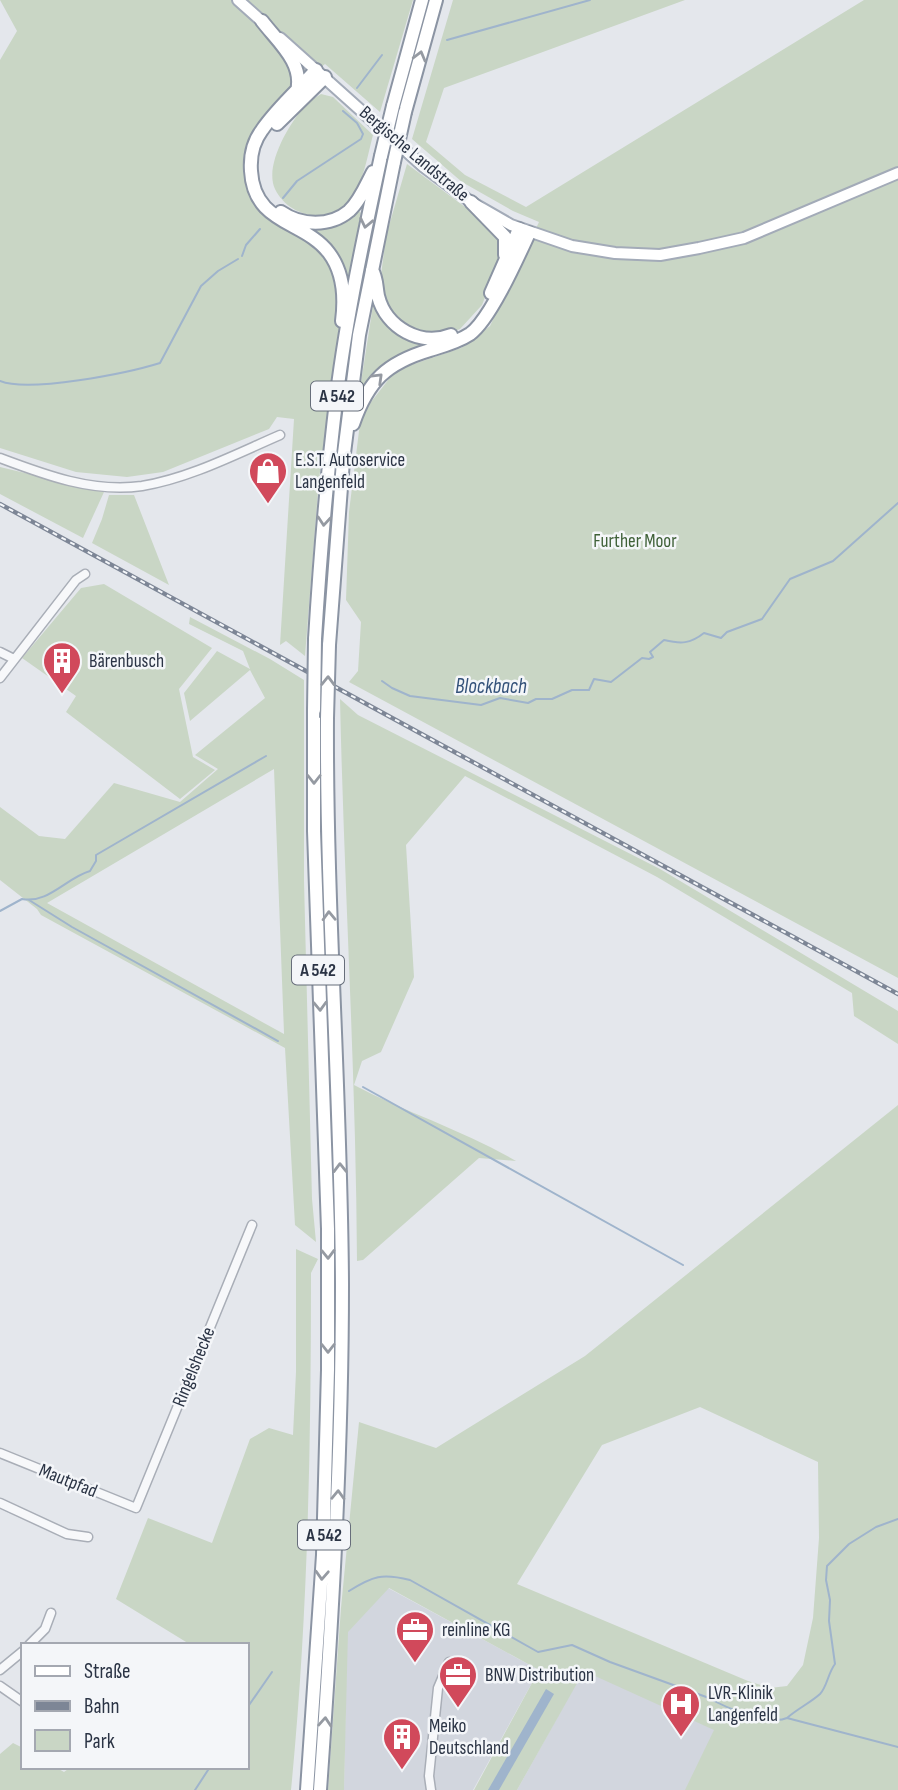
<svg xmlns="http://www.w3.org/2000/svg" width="898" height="1790" viewBox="0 0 898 1790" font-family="'Sofia Sans Condensed',sans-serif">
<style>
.built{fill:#d2d6de}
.green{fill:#c9d6c5;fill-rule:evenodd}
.water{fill:#9fb4cc}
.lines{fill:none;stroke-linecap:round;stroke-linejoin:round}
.stream{stroke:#9fb4cc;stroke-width:2}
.minor-casing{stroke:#a9aeb7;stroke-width:11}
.major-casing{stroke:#a3abb8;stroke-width:14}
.highway-casing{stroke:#8b94a3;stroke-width:16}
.minor{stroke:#f7f8fa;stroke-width:8}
.major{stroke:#fff;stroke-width:10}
.highway{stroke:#fff;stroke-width:12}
.rail-casing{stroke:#7d8696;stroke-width:4.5}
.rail{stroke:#f4f6f9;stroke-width:2;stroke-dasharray:5;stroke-linecap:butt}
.highway-bridge-casing{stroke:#8b94a3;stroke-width:16;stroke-linecap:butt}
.highway-bridge{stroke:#fff;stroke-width:12}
.oneway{stroke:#959aa2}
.labels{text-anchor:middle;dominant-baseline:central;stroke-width:5;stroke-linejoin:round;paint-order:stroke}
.shield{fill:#f4f6f9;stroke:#676e7b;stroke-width:2}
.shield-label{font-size:18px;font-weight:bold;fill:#2b3445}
.street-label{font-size:19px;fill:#2b3445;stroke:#f4f6f9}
.poi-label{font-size:19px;fill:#2b3445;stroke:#f4f6f9;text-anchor:start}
.park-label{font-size:19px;fill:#3f6138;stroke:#f4f6f9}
.water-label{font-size:21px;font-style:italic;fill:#34527a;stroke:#f4f6f9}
</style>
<rect width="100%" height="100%" fill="#e4e7ec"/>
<path class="built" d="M388 1588 539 1670 473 1790H344L347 1632Z
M591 1657 898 1790H517Z"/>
<path class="green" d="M0 0H413L380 112 325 64 292 90 259 131 251 190 314 243 332 263 342 305 319 479 305 656 286 641 280 645 294 419 277 417 269 429 163 472 127 477 76 472 0 448V60L17 31Z
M453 0H685L444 88 426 142 465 175 526 207 864 0H898V978L349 682 358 671 361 622 346 600 349 512 360 423 371 402 396 370 461 348 490 326 539 222 513 211 462 182 412 139Z
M321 94 333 97 373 135C367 157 363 188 346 204 326 226 287 215 275 189 264 166 289 124 304 107 308 101 315 98 321 94Z
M407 164 480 218 501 241 502 254 482 305 460 329 445 335 411 331 389 310 380 283 386 236Z
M358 210 361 213 348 281 337 256 299 226C326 228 337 228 358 210Z
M374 299 386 322 436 345 370 379 359 395Z
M0 467 104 492 83 538 0 494Z
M109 495H134L169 585 92 543 102 519Z
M104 584 212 648 179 689 193 757 215 770 180 799 66 712 76 696 22 658 81 588Z
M190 617 270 659 304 680V881L312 1199 316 1242 295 1225 285 1048 41 915 37 909 0 880V807L39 836 65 839 114 783 180 802 218 769 195 755 265 698 250 670 190 721 184 693 217 651 250 669 243 651 189 624ZM274 769 284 1033V1034L47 903Z
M340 699 358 715 660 869 898 1011V1044L854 1016 852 993 657 877 465 776 406 845 414 977 381 1052 362 1061 354 1085C407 1113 465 1131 516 1161L479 1158 363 1260 357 1261C356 1073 344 886 340 699Z
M898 1105V1790H685L714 1730 584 1671 517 1790H474L539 1670 389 1588 348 1632 344 1790H328L341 1608 359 1422 436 1448 585 1356ZM700 1407 818 1462 819 1538 813 1618 803 1665 787 1686 770 1688 748 1681 517 1584 602 1445Z
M296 1249 318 1259 311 1273C311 1445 308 1618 291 1790H0V1754L13 1743 23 1748V1767H55L64 1772 71 1767H247V1645H191L116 1599 148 1518 212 1543 250 1439 269 1428 293 1435 296 1372Z"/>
<path class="water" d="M546 1689 554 1694 499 1790H488Z"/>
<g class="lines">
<path class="stream" d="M447 40 590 0
M357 88 382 55
M283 198 297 181 361 139 363 134 357 123 343 111
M242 256 246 245 260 229
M0 381C29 393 128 373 160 363L201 286 218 271 238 259
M382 681 392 688 410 696 481 705 500 698 528 703 536 699H552L572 690H589L594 679 611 682 642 658 649 659 653 657 650 652 664 640C681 644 690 644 704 633L721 638 727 632 762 619 790 579 833 561 898 503
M29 900 72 927 278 1041
M0 911 22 899C48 904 66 878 90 871L96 861V855L266 756
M363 1087 683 1265
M349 1591C373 1576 382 1573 410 1580L538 1652 572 1645 610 1662 709 1698C726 1708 770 1726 787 1718L898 1747
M247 1708 272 1672
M787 1718C797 1709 810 1703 820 1694 827 1687 828 1673 835 1664L829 1621 830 1600 826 1580 827 1566 849 1544 876 1527 898 1519
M195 1790 210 1767"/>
<defs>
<path id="minor" d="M0 458C45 475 93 493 142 486 190 478 236 454 280 435
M0 652 14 659
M0 678 76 580 85 574
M0 1453 136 1508 252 1225
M0 1503 67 1534 88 1537
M29 1645 45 1629 51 1613
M0 1670 23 1651
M0 1686 23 1702
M431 1790 429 1776 438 1688 449 1662"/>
<path id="major" d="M238 0 266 25
M280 38 424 167 471 202 511 225 572 246 615 253 660 255 699 248 744 238 898 173"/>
<path id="highway" d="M262 21C278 42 304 63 297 91
M316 70C299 89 277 108 262 130 253 142 250 157 251 171 254 225 304 220 329 253 344 273 345 298 342 321
M393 106 422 0
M405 112 436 0
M277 124 325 77
M471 202 505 237V255
M281 212C301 226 330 227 349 211 360 201 366 185 373 172
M372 270C377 279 376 286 378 296 386 328 421 347 451 335
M491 293 519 229
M353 424C368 381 386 363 430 350 443 346 458 342 470 334 490 320 518 257 529 233
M315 639C320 557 327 475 337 393 347 314 364 235 381 156
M329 645 343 461 359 335 394 162
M307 1790 323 1555 328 1370V1229L314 831V710
M320 1790C332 1621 342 1453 342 1284 341 1095 326 907 327 718"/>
</defs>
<use href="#minor" class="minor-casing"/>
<use href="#major" class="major-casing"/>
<use href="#highway" class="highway-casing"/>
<use href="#minor" class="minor"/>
<use href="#major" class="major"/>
<use href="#highway" class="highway"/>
<defs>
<path id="rail" d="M0 504 898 994"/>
</defs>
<use href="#rail" class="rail-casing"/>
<use href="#rail" class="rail"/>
<defs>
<path id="highway-bridge" d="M381 156 393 106
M394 162 405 112
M314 710 315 639
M327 718 329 645"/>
</defs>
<use href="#highway-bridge" class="highway-bridge-casing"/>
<use href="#highway-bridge" class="highway-bridge"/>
</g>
<defs><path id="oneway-chevron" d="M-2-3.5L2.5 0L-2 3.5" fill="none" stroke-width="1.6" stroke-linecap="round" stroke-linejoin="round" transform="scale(1.75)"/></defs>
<g class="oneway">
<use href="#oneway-chevron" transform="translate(420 56) rotate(-75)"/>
<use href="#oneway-chevron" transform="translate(366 223) rotate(102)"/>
<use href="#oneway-chevron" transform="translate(378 378) rotate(-44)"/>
<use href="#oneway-chevron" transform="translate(324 521) rotate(95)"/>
<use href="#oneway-chevron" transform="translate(328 681) rotate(-89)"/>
<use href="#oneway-chevron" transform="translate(314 779) rotate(90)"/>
<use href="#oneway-chevron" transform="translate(329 916) rotate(-92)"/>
<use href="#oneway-chevron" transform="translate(320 1006) rotate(88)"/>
<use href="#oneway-chevron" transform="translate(340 1168) rotate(-91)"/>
<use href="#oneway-chevron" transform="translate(328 1254) rotate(89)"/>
<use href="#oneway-chevron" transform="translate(328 1348) rotate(90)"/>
<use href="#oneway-chevron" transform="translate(338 1495) rotate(-88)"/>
<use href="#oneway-chevron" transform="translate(322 1575) rotate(93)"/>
<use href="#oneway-chevron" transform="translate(325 1722) rotate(-86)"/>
</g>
<defs>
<symbol id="shop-pin" viewBox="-11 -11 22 30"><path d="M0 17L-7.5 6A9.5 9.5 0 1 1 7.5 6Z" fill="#d1495b" stroke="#f4f6f9"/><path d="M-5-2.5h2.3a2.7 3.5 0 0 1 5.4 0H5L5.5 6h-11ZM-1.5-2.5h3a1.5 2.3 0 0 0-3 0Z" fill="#fff"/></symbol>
<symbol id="building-pin" viewBox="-11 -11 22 30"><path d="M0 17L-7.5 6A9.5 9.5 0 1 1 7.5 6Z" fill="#d1495b" stroke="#f4f6f9"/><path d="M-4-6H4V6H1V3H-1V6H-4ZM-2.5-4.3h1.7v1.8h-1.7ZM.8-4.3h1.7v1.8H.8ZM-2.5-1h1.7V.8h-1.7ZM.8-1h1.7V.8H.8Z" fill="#fff"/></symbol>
<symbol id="office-pin" viewBox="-11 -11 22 30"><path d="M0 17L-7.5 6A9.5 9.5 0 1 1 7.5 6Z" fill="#d1495b" stroke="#f4f6f9"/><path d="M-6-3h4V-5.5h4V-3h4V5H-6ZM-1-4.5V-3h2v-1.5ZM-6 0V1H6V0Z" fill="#fff"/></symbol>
<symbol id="hospital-pin" viewBox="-11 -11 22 30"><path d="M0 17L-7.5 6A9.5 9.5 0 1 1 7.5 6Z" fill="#d1495b" stroke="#f4f6f9"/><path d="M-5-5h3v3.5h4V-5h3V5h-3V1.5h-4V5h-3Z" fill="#fff"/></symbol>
</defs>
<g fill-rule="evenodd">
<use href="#shop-pin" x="246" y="449" width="44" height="60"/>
<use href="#building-pin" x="40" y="639" width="44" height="60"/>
<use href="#office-pin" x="393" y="1608" width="44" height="60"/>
<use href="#office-pin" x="436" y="1653" width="44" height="60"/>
<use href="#hospital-pin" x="659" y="1682" width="44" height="60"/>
<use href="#building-pin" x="380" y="1715" width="44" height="60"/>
</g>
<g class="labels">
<g class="shield">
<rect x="311" y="381.5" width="52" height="29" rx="5"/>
<rect x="292" y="955.5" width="52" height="29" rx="5"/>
<rect x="298" y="1520.5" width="52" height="29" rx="5"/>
</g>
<g class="shield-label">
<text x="337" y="396">A 542</text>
<text x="318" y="970">A 542</text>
<text x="324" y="1535">A 542</text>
</g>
<g class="street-label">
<text transform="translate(414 154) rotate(40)">Bergische Landstraße</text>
<text transform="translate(194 1367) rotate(-68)">Ringelshecke</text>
<text transform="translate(68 1481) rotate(22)">Mautpfad</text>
</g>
<g class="poi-label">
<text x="295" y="460">E.S.T. Autoservice<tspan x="295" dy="22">Langenfeld</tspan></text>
<text x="89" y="661">Bärenbusch</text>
<text x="442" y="1630">reinline KG</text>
<text x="485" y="1675">BNW Distribution</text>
<text x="708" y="1693">LVR-Klinik<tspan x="708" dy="22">Langenfeld</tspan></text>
<text x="429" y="1726">Meiko<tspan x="429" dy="22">Deutschland</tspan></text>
</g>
<g class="park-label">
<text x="635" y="541">Further Moor</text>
</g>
<g class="water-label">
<text x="491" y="686">Blockbach</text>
</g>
</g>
<rect x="21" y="1643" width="228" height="126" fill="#f4f6f9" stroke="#a4a8b1" stroke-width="2"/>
<rect x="35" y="1666" width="35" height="10" fill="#ffffff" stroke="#a4a8b1" stroke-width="2"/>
<text x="84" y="1678" font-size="21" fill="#2b3445">Straße</text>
<rect x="35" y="1701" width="35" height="10" fill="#7d8696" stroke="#a4a8b1" stroke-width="2"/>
<text x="84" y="1713" font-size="21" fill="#2b3445">Bahn</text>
<rect x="35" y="1730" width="35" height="21" fill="#c9d6c5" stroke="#a4a8b1" stroke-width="2"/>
<text x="84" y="1748" font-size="21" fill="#2b3445">Park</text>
</svg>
